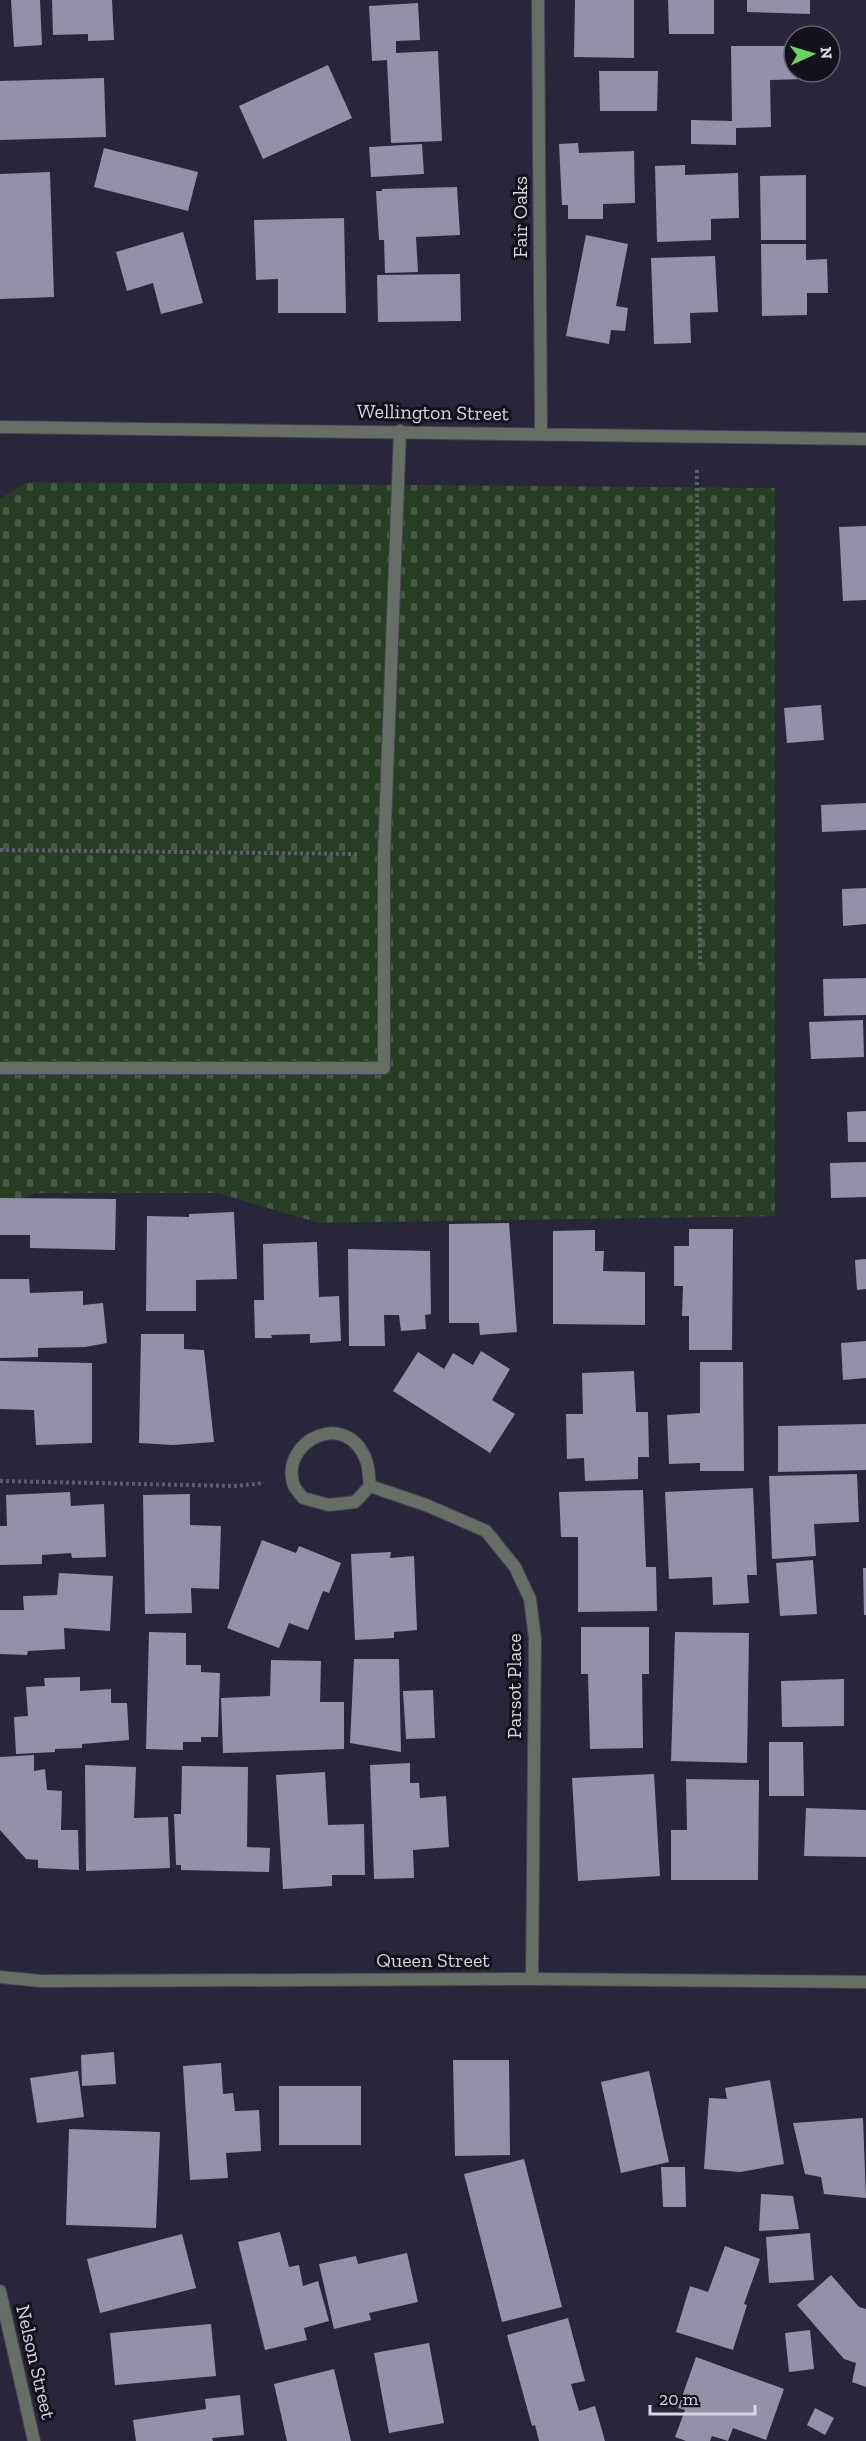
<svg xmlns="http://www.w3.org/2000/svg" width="866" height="2441" viewBox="0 0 866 2441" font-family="'Zilla Slab',serif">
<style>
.cemetery{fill:url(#cemetery-stones)}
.building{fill:#9490a8}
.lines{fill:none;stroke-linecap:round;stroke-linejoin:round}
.service-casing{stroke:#464254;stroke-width:14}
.minor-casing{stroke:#464254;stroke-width:14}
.tertiary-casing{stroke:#464254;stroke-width:14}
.path{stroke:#5f5b6c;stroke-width:4;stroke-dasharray:3 3;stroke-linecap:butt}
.service{stroke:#666e65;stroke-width:12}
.minor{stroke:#666e65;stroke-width:12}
.tertiary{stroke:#666e65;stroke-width:12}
.labels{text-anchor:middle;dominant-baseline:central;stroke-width:6;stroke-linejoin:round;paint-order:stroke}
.street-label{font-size:20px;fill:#d7d5e2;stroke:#131119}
</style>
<defs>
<pattern id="cemetery-stones" width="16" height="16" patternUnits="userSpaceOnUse" patternTransform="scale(1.5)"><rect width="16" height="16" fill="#273e24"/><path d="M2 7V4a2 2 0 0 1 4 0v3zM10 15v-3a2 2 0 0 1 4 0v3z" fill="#465944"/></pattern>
</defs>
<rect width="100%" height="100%" fill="#2a2639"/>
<path class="cemetery" d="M27 482 775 488V1216L319 1223 217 1193H35L0 1209V499Z"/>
<path class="building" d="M11 0H40L42 45 14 47Z
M52 0H112L114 40 88 41V34L53 35Z
M575 0H634V58L574 57Z
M668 0H714V34H669Z
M747 0H810V14L747 12Z
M418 3 420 40 396 41V53L438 51 442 141 391 143 387 60 372 61 369 6Z
M731 46H794V72H805V79L770 80 771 127 736 128V145L691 144V120L732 121Z
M328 65 352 118 263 159 239 106Z
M599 71H658L657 111H600Z
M104 78 106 137 0 140V81Z
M578 143 579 153 634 151 635 203 603 204V219H568V205H562L559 144Z
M422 144 424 174 371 177 369 147Z
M104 148 198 172 188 211 94 187Z
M685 165V175L738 173 739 218 711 219V240L657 242 655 166Z
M50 172 54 297 0 299V174Z
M806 175V240H761L760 176Z
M457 187 460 235 416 237 418 272 385 273 384 240H379L376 191H382V189Z
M344 218 346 313H278V279L256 280 254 220Z
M183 232 203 303 161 314 153 283 127 291 116 252Z
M586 235 628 244 616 306 628 308 625 331 611 330 609 344 566 336Z
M761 244H806V260L827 259 828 293H807V315L762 316Z
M715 256 718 312 690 313 691 343 654 344 651 258Z
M460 274 461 321 378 322 377 275Z
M866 526V600L843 601 839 527Z
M821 705 824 740 787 743 784 708Z
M866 803V830L822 832 821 805Z
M866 888V924L843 926 842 889Z
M866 978V1015L824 1016 823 979Z
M863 1020 864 1057 811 1059 809 1022Z
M866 1111V1142H848L847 1112Z
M866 1162V1197L831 1198 830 1163Z
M0 1198 116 1199 115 1250 30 1248V1235H0Z
M234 1212 237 1279 196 1280V1311H146L147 1216 189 1217V1214Z
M509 1223 517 1332 480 1335 479 1323H449V1224Z
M689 1229H733L732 1350H689V1316H682L683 1286H674V1246H689Z
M595 1230V1251H604L603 1271 645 1272V1325L553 1324V1231Z
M317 1242 319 1297 339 1296 341 1341 310 1343V1334L271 1335 272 1338H255L254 1300H264L263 1244Z
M348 1249 430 1251 431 1314 425 1315 426 1329 401 1331 399 1315H384L385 1346H349Z
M866 1259V1289L857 1290 855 1260Z
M0 1279H29L30 1293 83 1291V1305L103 1303 107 1343 85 1347 38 1348V1357L0 1358Z
M141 1334H184V1349L204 1350 214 1442 173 1445 139 1443Z
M866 1341V1378L843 1380 841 1343Z
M481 1351 510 1369 492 1400 515 1414 490 1453 393 1391 418 1352 444 1369 453 1353 473 1365Z
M0 1361 92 1363V1443L36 1445 34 1410 0 1409Z
M700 1362H743L744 1471H700V1463L669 1464 667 1415 700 1413Z
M634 1371 636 1412H648L649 1457H638V1479L585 1481 584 1458 567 1459 566 1414H583L582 1373Z
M866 1424V1470L778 1472V1426Z
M857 1474 859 1522 814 1524 816 1556 772 1559 769 1476Z
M753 1488 757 1575H747L749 1603 713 1605 712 1577 669 1579 665 1492Z
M643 1490 646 1567H656L657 1611 578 1612V1537H561L559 1492Z
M70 1492 71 1506 104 1504 106 1557 72 1558 71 1553 42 1555V1564L0 1565V1526H7L6 1495Z
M190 1494V1525L221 1526 219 1589 191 1588 192 1613 145 1614 143 1495Z
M262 1540 296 1553 299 1546 341 1563 329 1593 323 1591 308 1630 289 1623 279 1648 227 1628Z
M391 1552 390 1558 414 1556 417 1630 394 1632V1638L355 1640 351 1554Z
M813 1560 817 1614 780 1616 776 1563Z
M863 1568H866V1615H864Z
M59 1573 113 1576 110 1631 64 1628 65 1649 28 1651 27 1655 0 1654V1610H24L23 1596 57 1595Z
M581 1627H649V1674H642L643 1748 590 1749 588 1674H581Z
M149 1632 186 1633V1665H201V1672L220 1673 218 1737H201V1742H183V1750L146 1749Z
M675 1632 749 1633 747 1763 671 1761Z
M354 1659H399L401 1752 350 1743Z
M271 1660 321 1661 320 1702H344V1749L223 1753 221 1698 270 1696Z
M80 1677V1691L111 1689V1703H127L129 1740 82 1744V1748L55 1749V1752L16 1754 14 1717 28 1716 26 1687 45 1686 44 1678Z
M844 1679V1726L782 1727 781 1681Z
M433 1690 435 1738 406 1739 403 1691Z
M769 1742H803L804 1796H769Z
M34 1755V1771L45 1769 47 1790 62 1791 61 1830H78L79 1870 38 1868V1860L26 1859 0 1830V1757Z
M410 1763V1783H419L420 1798 446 1796 449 1847 413 1850 414 1878 374 1879 370 1765Z
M85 1765 136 1767 134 1818 168 1817 170 1868 86 1871Z
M182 1766 248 1767 247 1847 270 1848 269 1872 181 1870V1865H176L174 1814H181Z
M325 1772 328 1825 364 1824 365 1875H332V1886L283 1889 276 1775Z
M654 1774 660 1876 578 1881 572 1778Z
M686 1779 759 1780 758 1880H671V1830H687Z
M806 1808 866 1810V1857L804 1856Z
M114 2052 116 2084 82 2086 81 2055Z
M453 2060H509L510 2155 455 2156Z
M221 2063 223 2094 233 2093 235 2111 259 2110 261 2151 226 2153 228 2178 190 2180 183 2066Z
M78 2071 84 2117 37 2123 30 2078Z
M649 2071 669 2162 621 2173 601 2082Z
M770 2080 784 2164 740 2172 704 2169 709 2098 727 2099 725 2088Z
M279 2086H361V2145H279Z
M863 2118 866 2198 824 2194 821 2177 805 2174 793 2123Z
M69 2129 160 2132 156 2228 66 2225Z
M524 2159 562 2307 502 2322 464 2174Z
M661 2167H685L686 2207H663Z
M761 2194 793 2196 799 2229 759 2231Z
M280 2232 289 2267 299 2265 303 2286 318 2281 329 2321 304 2328 307 2340 265 2350 238 2242Z
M810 2233 814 2280 769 2283 766 2237Z
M182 2234 196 2288 100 2313 87 2259Z
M725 2246 760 2259 744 2304 747 2305 733 2350 676 2332 690 2286 708 2292Z
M407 2253 418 2302 369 2313 371 2320 334 2329 319 2264 356 2256 358 2264Z
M831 2275 859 2307 866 2309V2387L852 2382 856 2363 844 2359 797 2305Z
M568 2318 585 2381 571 2384 579 2411 595 2406 605 2441H539L535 2425 532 2426 507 2335Z
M211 2324 216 2376 115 2385 110 2333Z
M810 2330 814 2369 789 2372 785 2333Z
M429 2343 444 2423 389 2433 374 2353Z
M696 2357 784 2389 766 2440 733 2428 728 2441 712 2436 710 2441H686L675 2437 685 2410 678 2408Z
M334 2369 351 2441H287L274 2384Z
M240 2395 244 2435 212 2438 213 2441H136L133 2420 206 2409 205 2399Z
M815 2408 834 2418 825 2435 807 2425Z"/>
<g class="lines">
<defs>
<path id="service" d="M0 1068H384V854L400 431"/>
<path id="minor" d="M538 0 541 433
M0 427 866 439
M370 1486C369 1479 369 1470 367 1463 349 1407 281 1440 293 1483 294 1488 300 1494 303 1498L329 1505 355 1502 370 1486 426 1505 486 1531 515 1567 530 1599 535 1639 532 1979"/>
<path id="tertiary" d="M0 1977 41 1981 532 1979 866 1982
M0 2291 34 2441"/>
</defs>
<use href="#service" class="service-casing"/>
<use href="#minor" class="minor-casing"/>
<use href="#tertiary" class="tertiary-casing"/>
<path class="path" d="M697 470 700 967
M0 850 359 854
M0 1481 234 1486 264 1483"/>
<use href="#service" class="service"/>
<use href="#minor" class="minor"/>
<use href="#tertiary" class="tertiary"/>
</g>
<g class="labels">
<g class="street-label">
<text transform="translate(520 217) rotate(-90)">Fair Oaks</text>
<text transform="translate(433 412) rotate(1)">Wellington Street</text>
<text transform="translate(514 1686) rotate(-90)">Parsot Place</text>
<text x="433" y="1960">Queen Street</text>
<text transform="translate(36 2362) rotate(77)">Nelson Street</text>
</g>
</g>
<g transform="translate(812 54) rotate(86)"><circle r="28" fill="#131119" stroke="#615f69" stroke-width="1.5"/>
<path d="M0-4.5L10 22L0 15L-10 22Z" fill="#6cd362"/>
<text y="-9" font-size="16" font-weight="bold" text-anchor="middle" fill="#d7d5e2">N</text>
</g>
<path d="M650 2405v9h105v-9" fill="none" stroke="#d7d5e2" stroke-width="3"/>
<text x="659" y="2405" font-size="18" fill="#d7d5e2" stroke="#131119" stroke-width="4.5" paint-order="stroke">20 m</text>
</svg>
